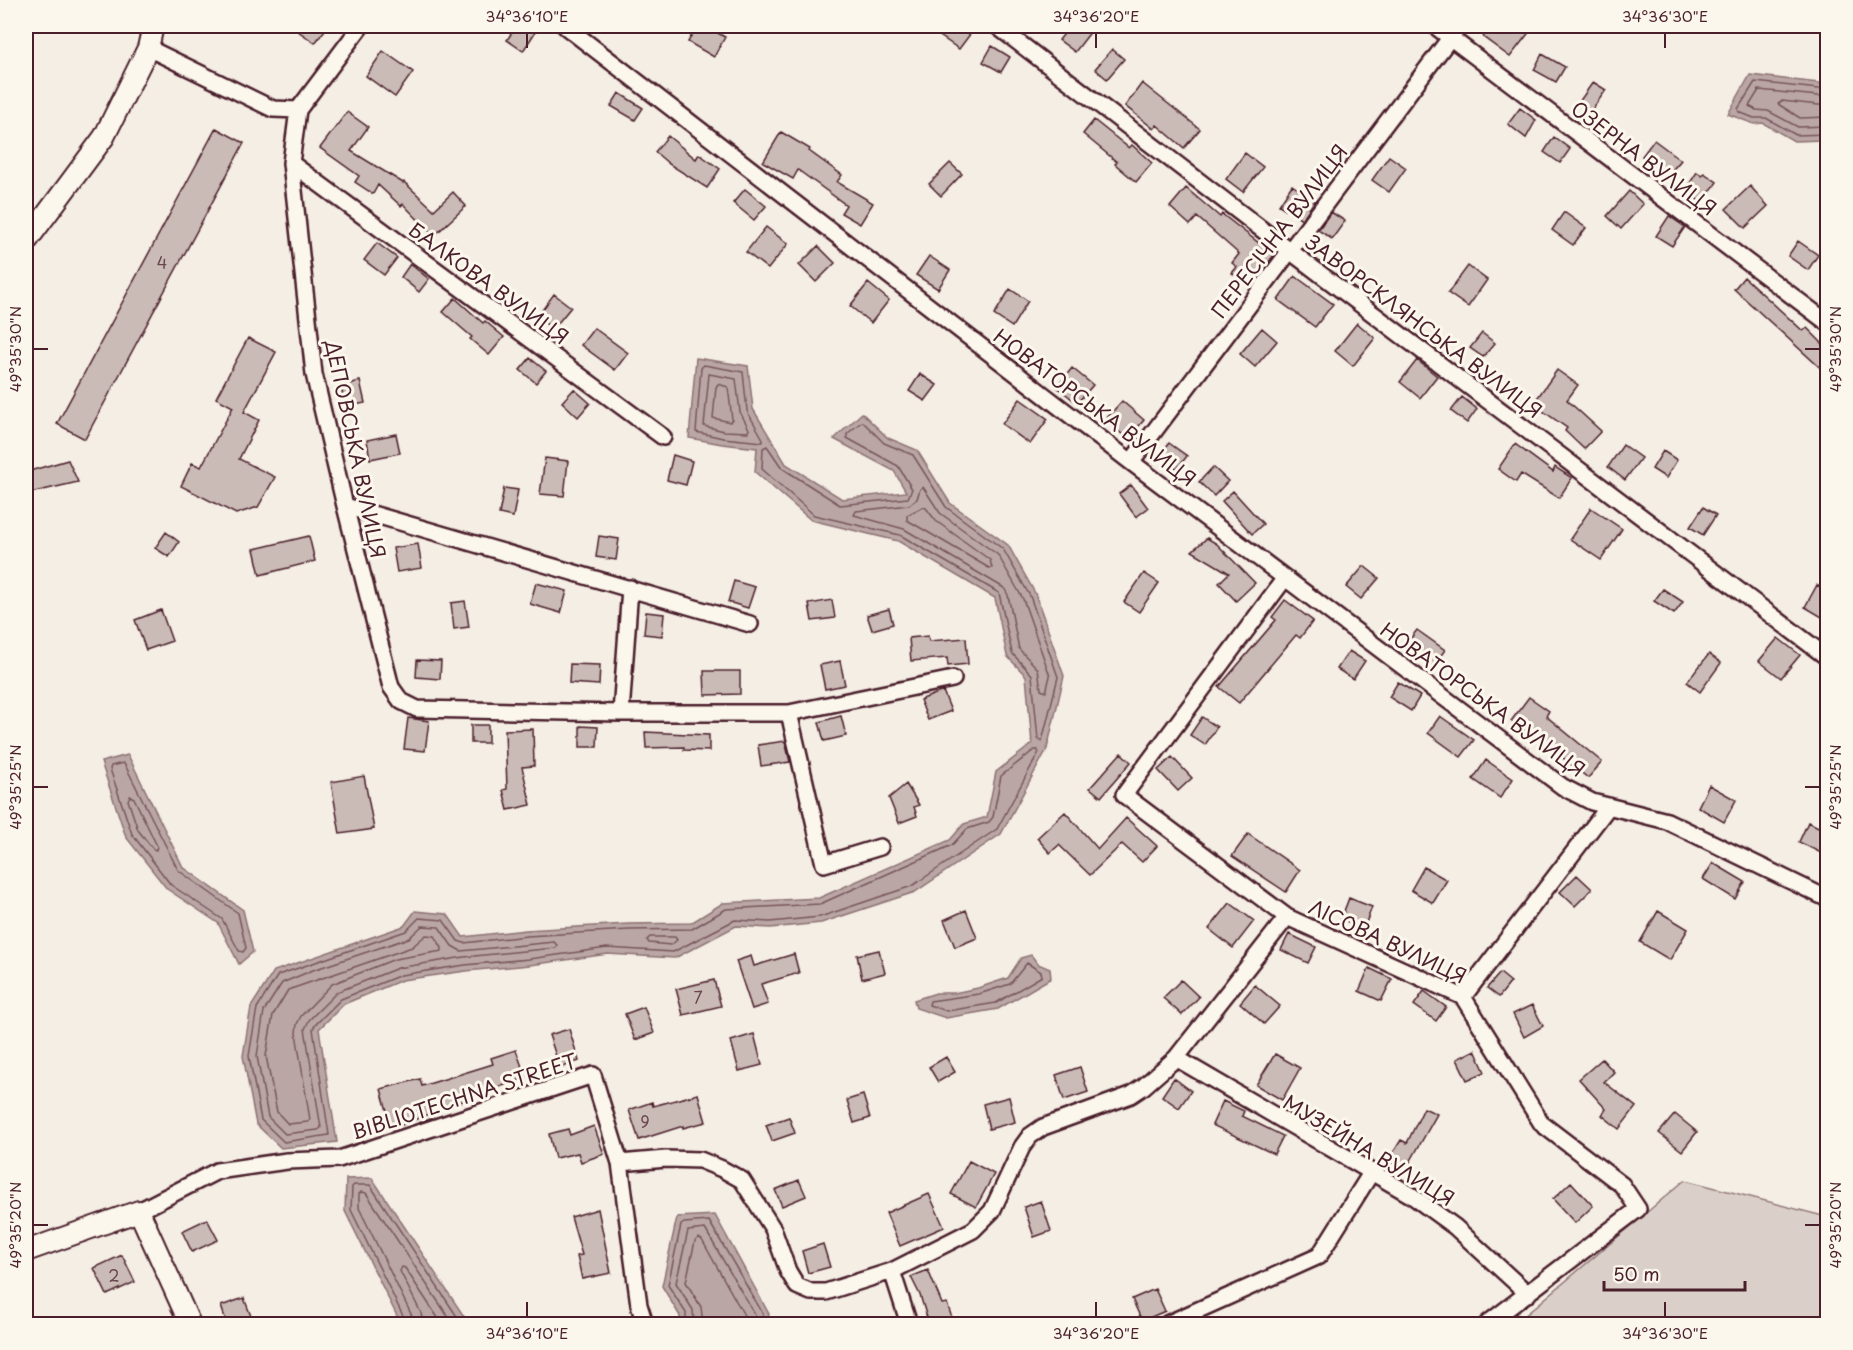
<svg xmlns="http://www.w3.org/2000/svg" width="1853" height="1350" viewBox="0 0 1853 1350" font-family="'Playpen Sans',sans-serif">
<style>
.green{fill:#dbd0c9;stroke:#92787a;stroke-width:1.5}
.water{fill:#baa7a5;stroke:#8d7174;stroke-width:1.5}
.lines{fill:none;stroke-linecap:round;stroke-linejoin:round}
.shore{stroke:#77555c;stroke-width:1.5}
.building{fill:#cabbb6;stroke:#4a1f2b;stroke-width:1.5}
.minor-casing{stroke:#4a1f2b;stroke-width:20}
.tertiary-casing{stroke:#4a1f2b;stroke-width:24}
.minor{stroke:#fbf7ec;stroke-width:15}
.tertiary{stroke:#fbf7ec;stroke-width:20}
.ticks{fill:none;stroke:#4a1f2b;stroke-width:2}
.labels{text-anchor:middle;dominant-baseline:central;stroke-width:6;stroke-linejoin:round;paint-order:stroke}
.number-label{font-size:16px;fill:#6a464e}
.street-label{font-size:20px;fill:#4a1f2b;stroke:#fbf7ec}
.neatline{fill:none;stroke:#4a1f2b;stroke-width:2}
.ticks-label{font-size:15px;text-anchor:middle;fill:#4a1f2b}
</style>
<rect width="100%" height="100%" fill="#f4eee4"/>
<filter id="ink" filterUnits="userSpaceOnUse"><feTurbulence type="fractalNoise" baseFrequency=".0167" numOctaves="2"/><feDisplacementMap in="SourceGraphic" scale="12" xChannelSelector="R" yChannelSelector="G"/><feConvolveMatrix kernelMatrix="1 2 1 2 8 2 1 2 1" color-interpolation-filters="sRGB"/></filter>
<g filter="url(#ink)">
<path class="green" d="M1685 1180 1827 1217V1324H1515Z"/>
<path class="water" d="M1750 75 1827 84V138L1824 140 1794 141 1763 123 1754 124 1728 114Z
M696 358 748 366 753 409 786 464 842 499 906 492 894 471 834 439 862 413 888 438 917 450 950 503 1008 545 1035 593 1064 676 1047 749 1001 834 915 892 821 923 770 928 736 926 675 958 608 954 530 965 466 971 402 980 344 1004 319 1029 337 1142 281 1148 256 1124 243 1056 251 1007 274 971 404 926 415 911 447 914 463 937 526 930 628 924 691 923 723 903 819 898 950 840 964 824 987 817 996 772 1032 744 1026 676 1007 656 995 598 898 541 811 520 755 472 757 448 722 444 689 438Z
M128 755 183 867 243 910 253 952 239 964 218 923 167 889 126 837 101 762Z
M1031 955 1038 964 1050 969 1051 978 998 1009 946 1018 916 1008 914 1000 936 993H954L978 988 1008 978 1021 958Z
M372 1178 465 1318 478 1324H401L345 1211 346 1179Z
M715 1215 769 1314 767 1324H680V1316L662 1286 677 1217Z"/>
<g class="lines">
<path class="shore" d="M1828 90 1755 82 1738 109 1739 112 1754 118H1766L1796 135 1828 134
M1828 97 1759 90 1749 106 1756 110 1768 111 1798 127 1828 126
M1828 106 1782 101 1778 104 1800 118 1828 117
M704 365 743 372 747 411 763 439V442L723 438 696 432 701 368Z
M709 374 736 379 740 412 749 429 748 432 724 431 704 426Z
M718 384 728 387 732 419 730 422 713 418 716 387Z
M863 422 884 443 913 455 946 507 1003 549 1030 596 1058 677 1042 741 1038 739 1032 675 1012 653 999 593 900 535 814 515 762 469 763 448 767 446 782 468 840 505 908 498 912 489 898 466 847 438V434L860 423Z
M923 487 940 513 998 555 1023 599 1050 676 1046 692 1041 690 1038 669 1019 649 1008 595 1004 588 904 529 854 515 856 511 909 505 917 499 920 489Z
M923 507 926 508 936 521 990 560 992 568H989L907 520V515Z
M1034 750H1038V754L997 829 912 886 820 917 770 922 735 920 673 952 607 948 529 959 465 965 401 975 341 999 315 1025 313 1029 329 1135 284 1142 261 1120 249 1056 257 1008 278 975 406 931 419 918 443 920 458 941 464 943 527 936 629 930 692 929 726 909 820 904 952 845 967 829 989 822 993 817 1001 776Z
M123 763 125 765 178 870 238 913 246 948 243 952 239 951 222 919 171 885 132 834 110 769 111 766Z
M130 796 134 798 157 846 156 850 153 849 138 830 128 800Z
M422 926 439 927 452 946 461 951 554 942 557 945 555 948 464 957 398 968 337 992 309 1020 305 1029 321 1128 318 1130 285 1134 268 1117 257 1056 264 1011 282 983 313 970 409 938Z
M426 935 435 936 442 948V951L395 959 332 984 301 1016 297 1024 296 1033 310 1120 308 1122 288 1124 277 1112 266 1056 273 1015 288 990 412 947Z
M650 937H675L677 940 671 945 649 943 647 940Z
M1027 963 1041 972 1042 976 996 1003 947 1011 929 1005 930 1001 979 994 1010 984Z
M406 1324 405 1320 351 1210 352 1187 354 1185H370L460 1321 464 1324
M414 1324 412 1316 359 1208V1194L361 1192 366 1193 453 1324
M423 1324 421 1313 400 1271 402 1267 405 1268 442 1324
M686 1324V1313L668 1285 681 1225 684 1223 709 1221 763 1314 761 1324
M694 1324 693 1310 676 1283 688 1231 705 1229 755 1315 754 1324
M703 1324 701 1307 686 1282 695 1241 699 1238 702 1240 745 1317V1324"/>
</g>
<path class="building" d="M291 26H328L315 43Z
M516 26H528L536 31 523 51 507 40Z
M697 26H705L725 37 714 57 688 42Z
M925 26H961L971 33 959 49Z
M1070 26H1095L1075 52 1059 40Z
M1492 26H1534L1510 57 1483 37Z
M992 46 1010 57 1001 72 983 62Z
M1112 49 1124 59 1107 79 1095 69Z
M383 51 413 72 395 97 366 76Z
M1542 54 1565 67 1556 82 1534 70Z
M1593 82 1606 90 1591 111 1579 102Z
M1142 83 1200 129 1184 148 1157 125 1154 129 1125 106Z
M619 93 643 108 635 120 611 106Z
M1520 108 1536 120 1526 138 1508 124Z
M347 112 368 127 351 151 403 183 404 182 434 210 453 192 466 206 434 236 403 204 401 206 378 185 373 194 355 182 359 176 320 148Z
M1094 120 1129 148 1132 145 1152 163 1136 182 1115 164 1117 162 1083 134Z
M216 128 244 143 85 439 57 424Z
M781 132 810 149 809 151 842 175 837 182 873 203 860 224 841 213 846 205 798 170 793 179 763 162Z
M668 136 696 159 699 154 720 169 707 188 669 164 655 152Z
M1554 137 1570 149 1560 163 1544 152Z
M1654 140 1681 160 1668 175 1642 156Z
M1245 153 1263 167 1243 192 1226 179Z
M1389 156 1406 168 1389 192 1372 180Z
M950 163 962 174 941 196 929 184Z
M1697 172 1702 176 1704 173 1717 182 1702 203 1690 194 1691 192 1686 189Z
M1292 185 1315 201 1302 219 1279 205Z
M1750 186 1768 206 1745 228 1726 209Z
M1186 188 1220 217 1222 214 1274 255 1250 287 1232 273 1237 267 1232 263 1239 254 1197 217 1190 225 1170 207Z
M745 189 766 206 754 220 733 203Z
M1629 191 1643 204 1621 229 1607 216Z
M1331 212 1345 221 1332 239 1318 230Z
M1564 212 1586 228 1573 245 1552 230Z
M1669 216 1685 227 1672 246 1656 236Z
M766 227 788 244 768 269 746 252Z
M1798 241 1818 255 1808 270 1788 256Z
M377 243 397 258 384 275 364 260Z
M818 246 835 263 816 282 799 265Z
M929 256 950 270 938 289 916 275Z
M410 264 429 279 419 292 401 277Z
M1468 266 1487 280 1468 307 1448 293Z
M1295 276 1333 304 1315 327 1278 300Z
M1744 277 1803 331 1807 328 1827 348V374L1734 289Z
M868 283 889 300 871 323 850 306Z
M1010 289 1028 301 1012 327 994 315Z
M554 294 571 307 553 329 537 317Z
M455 298 483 323 485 321 504 337 489 355 470 339 472 337 443 312Z
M1357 323 1375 338 1353 366 1335 351Z
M594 328 628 353 615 370 581 345Z
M1262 328 1277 341 1255 367 1240 354Z
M1482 333 1495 343 1483 357 1470 348Z
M248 338 276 352 244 412 259 420 239 459 275 477 258 507 236 514 181 486 192 463 201 467 233 407 216 398Z
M530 358 546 371 536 383 520 370Z
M1417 360 1437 376 1420 398 1400 382Z
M1072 368 1093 385 1077 403 1057 387Z
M1557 370 1578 385 1567 400 1601 431 1584 449 1565 431 1567 428 1533 404Z
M920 374 937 385 925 401 909 391Z
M360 381 365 403 345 407 341 386Z
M574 389 590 403 578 417 562 402Z
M1462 397 1477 409 1467 423 1451 411Z
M1020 399 1048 419 1030 444 1002 424Z
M1122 401 1144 420 1128 439 1105 420Z
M396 434 400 453 370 459 367 440Z
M1169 443 1187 456 1177 469 1159 456Z
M1515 444 1553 472 1555 467 1572 478 1559 498 1521 474 1516 482 1498 469Z
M1623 445 1641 458 1625 480 1608 467Z
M1663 451 1677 460 1666 478 1652 469Z
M673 455 692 461 686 485 667 480Z
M545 458 568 461 564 496 540 494Z
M68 460 78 482 30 493 26 472Z
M1213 467 1228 481 1214 496 1199 482Z
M1131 485 1148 508 1136 517 1119 494Z
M504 488 518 490 513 517 499 514Z
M1233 491 1263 524 1252 534 1222 501Z
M1703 507 1716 515 1703 535 1690 527Z
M1591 508 1622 529 1601 560 1570 539Z
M166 532 179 542 169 557 155 548Z
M309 536 315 561 260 575 254 549Z
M599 536 619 539 616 560 596 557Z
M1207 538 1217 544 1255 583 1236 601 1219 583 1229 573 1192 551Z
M418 544 422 568 397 572 393 548Z
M1364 566 1379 578 1361 599 1346 587Z
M1144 573 1159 583 1139 612 1124 602Z
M734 581 755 587 748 608 728 602Z
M536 583 567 591 561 613 530 604Z
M1817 585 1827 591V620L1805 607Z
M1663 589 1683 602 1674 614 1654 601Z
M832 600 835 618 812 621 809 604Z
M1285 600 1313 621 1300 638 1296 635 1239 703 1219 687 1276 620 1272 617Z
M465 601 469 627 454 629 451 603Z
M889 609 893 624 872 630 867 615Z
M161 610 172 641 146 650 135 620Z
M646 612 664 614 662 636 644 634Z
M1417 630 1445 650 1432 667 1404 647Z
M928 636 929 641 966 638 968 664 948 666 947 658 911 661 909 638Z
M1778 638 1800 655 1781 678 1759 661Z
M1349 651 1365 661 1353 679 1337 669Z
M1709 654 1721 663 1700 692 1687 682Z
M417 660 441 661 440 679 416 677Z
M840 661 845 685 825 689 820 665Z
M570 664 600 665 599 685 569 683Z
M704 671H740V694L705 695Z
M1398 682 1420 696 1411 711 1389 697Z
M943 691 951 711 928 720 920 700Z
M1529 697 1549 711 1546 716 1602 762 1588 778 1533 734 1532 735 1511 721Z
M841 716 846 736 824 741 819 722Z
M1440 716 1474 740 1461 757 1428 733Z
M1202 717 1217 727 1205 745 1190 735Z
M408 718 429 721 425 751 404 749Z
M471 725H488V743H471Z
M580 726 598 727 597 747H580Z
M533 729 534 766 522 767 531 805 508 810 503 790 507 789 505 730Z
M645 732 709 735V751L684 750V747L646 748Z
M785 741 790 762 761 766 758 745Z
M1121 753 1131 762 1101 797 1090 788Z
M1172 757 1192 778 1178 791 1158 770Z
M1486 760 1513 779 1500 798 1473 779Z
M364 776 374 829 340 834 331 782Z
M906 784 919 805 914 807 917 816 899 823 889 798Z
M1709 785 1736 800 1724 822 1698 807Z
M1065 812 1098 849 1126 818 1157 846 1142 862 1122 844 1090 875 1059 845 1050 853 1037 838Z
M1808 822 1827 831V856L1799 842Z
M1248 834 1300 870 1286 892 1232 856Z
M1713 863 1745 882 1735 899 1703 879Z
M1424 867 1447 880 1433 903 1411 890Z
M1577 875 1592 889 1575 906 1560 892Z
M1349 898 1372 907 1364 928 1341 919Z
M1230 903 1254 921 1233 948 1209 929Z
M966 910 977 938 955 947 944 920Z
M1658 911 1688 929 1670 960 1640 942Z
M1289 934 1316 947 1308 963 1281 950Z
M879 950 885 973 862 979 857 955Z
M794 954 799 973 761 984 768 1004 752 1009 736 961 751 956 754 966Z
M1369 968 1392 979 1381 1001 1359 991Z
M1500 973 1511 982 1499 997 1487 988Z
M714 980 721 1006 683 1015 676 989Z
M1181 980 1199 997 1182 1015 1163 998Z
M1255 985 1280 1006 1264 1024 1240 1003Z
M1424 991 1446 1007 1436 1021 1414 1005Z
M1532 1005 1543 1026 1524 1037 1513 1014Z
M644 1007 654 1033 635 1040 625 1014Z
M569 1029 579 1061 560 1068 549 1035Z
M754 1034 762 1065 739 1071 731 1041Z
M516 1050 526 1078 475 1095 476 1097 431 1111V1113L392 1129 381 1089 420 1079 422 1086 493 1064 491 1058Z
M1475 1050 1485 1072 1467 1080 1457 1059Z
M1275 1054 1300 1068 1282 1100 1256 1085Z
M946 1057 955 1072 938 1082 929 1067Z
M1602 1059 1614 1072 1604 1082 1636 1107 1619 1129 1602 1115 1606 1109 1579 1079Z
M1080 1067 1088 1092 1064 1100 1056 1075Z
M1174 1078 1191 1091 1179 1108 1162 1096Z
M698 1094 706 1122 683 1128V1126L639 1140 629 1110 652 1102 653 1106Z
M863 1095 870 1118 854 1123 847 1100Z
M1009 1097 1015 1122 989 1129 983 1104Z
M1223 1101 1244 1111 1242 1116 1283 1136 1274 1154 1212 1125Z
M1424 1108 1437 1114 1405 1171 1388 1161 1401 1140 1407 1143Z
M1675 1114 1697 1132 1682 1151 1659 1133Z
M789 1117 795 1133 772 1141 766 1125Z
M594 1126 604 1154 581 1162 578 1153 555 1158 549 1134 568 1129 570 1135Z
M969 1161 994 1174 976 1207 951 1194Z
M799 1180 806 1196 782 1206 775 1190Z
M1571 1182 1593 1206 1575 1223 1553 1199Z
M929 1194 944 1227 900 1246 886 1213Z
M1041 1201 1051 1231 1034 1237 1024 1207Z
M598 1209 611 1273 582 1279 577 1256 582 1255 571 1217Z
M207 1219 218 1240 192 1252 182 1231Z
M823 1244 830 1267 808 1273 802 1251Z
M122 1255 135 1282 107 1295 94 1268Z
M928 1270 942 1304 947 1303 954 1324H929L920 1295 911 1277Z
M1155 1289 1165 1311 1142 1321 1132 1299Z
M244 1298 254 1324H227L221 1306Z"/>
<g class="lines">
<defs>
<path id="minor" d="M361 26 298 110 291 163 314 374 345 506 391 687 401 701 417 709 621 713H789L953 679
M565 26 1131 462 1563 787 1592 802 1667 821 1828 899
M997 26 1290 251 1828 658
M1435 26 1828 323
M148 48 273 109 298 110
M291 163 663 437
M1131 462 1459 26
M345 506 750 624
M1285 578 1124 795 1287 917 1463 997 1542 1124 1622 1185 1638 1209 1487 1324
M621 713 630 588
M789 713 824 864 880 847
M1463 997 1609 806
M1176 1058 1411 1195 1455 1227 1528 1294
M620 1163 666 1159 700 1160 722 1169 742 1180 773 1229 788 1271 797 1286 811 1292H826L892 1271 973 1230 992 1211 1022 1147 1030 1136 1043 1127 1131 1095 1143 1087 1176 1058 1287 917
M139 1211 217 1171 287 1161 339 1159 593 1075 620 1163 639 1305 645 1324
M892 1271 909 1324
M1167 1324 1319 1256 1371 1173"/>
<path id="tertiary" d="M26 242 104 137 148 48 153 26
M26 1251 139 1211 190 1324"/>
</defs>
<use href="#minor" class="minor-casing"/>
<use href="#tertiary" class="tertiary-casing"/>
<use href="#minor" class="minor"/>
<use href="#tertiary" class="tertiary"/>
</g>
</g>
<path class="ticks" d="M527 33V48M1096 33V48M1665 33V48M33 349H48M1805 349H1820M33 787H48M1805 787H1820M33 1225H48M1805 1225H1820M527 1302V1317M1096 1302V1317M1665 1302V1317"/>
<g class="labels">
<g class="number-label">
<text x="162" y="262">4</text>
<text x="698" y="997">7</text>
<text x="645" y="1121">9</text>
<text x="114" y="1275">2</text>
</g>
<g class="street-label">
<text transform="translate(1644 158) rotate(37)">ОЗЕРНА ВУЛИЦЯ</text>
<text transform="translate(1279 231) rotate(-53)">ПЕРЕСІЧНА ВУЛИЦЯ</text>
<text transform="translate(489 283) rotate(36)">БАЛКОВА ВУЛИЦЯ</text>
<text transform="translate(1424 326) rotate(37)">ЗАВОРСКЛЯНСЬКА ВУЛИЦЯ</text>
<text transform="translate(1095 407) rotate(37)">НОВАТОРСЬКА ВУЛИЦЯ</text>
<text transform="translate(356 449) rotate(78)">ДЕПОВСЬКА ВУЛИЦЯ</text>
<text transform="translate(1483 699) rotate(36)">НОВАТОРСЬКА ВУЛИЦЯ</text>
<text transform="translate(1388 941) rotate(25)">ЛІСОВА ВУЛИЦЯ</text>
<text transform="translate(464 1096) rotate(-18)">BIBLIOTECHNA STREET</text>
<text transform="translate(1369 1150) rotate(31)">МУЗЕЙНА ВУЛИЦЯ</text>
</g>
</g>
<rect width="1853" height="1350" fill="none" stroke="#fbf7ec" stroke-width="66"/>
<path d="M1604 1281v9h141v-9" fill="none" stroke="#4a1f2b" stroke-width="3"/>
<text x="1613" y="1281" font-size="18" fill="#4a1f2b" stroke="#fbf7ec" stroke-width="4.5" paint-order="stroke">50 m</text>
<rect x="33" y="33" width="1787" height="1284" class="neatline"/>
<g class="ticks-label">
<text x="527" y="22">34°36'10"E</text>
<text x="1096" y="22">34°36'20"E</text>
<text x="1665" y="22">34°36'30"E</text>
<text transform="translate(16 349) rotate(-90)" y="5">49°35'30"N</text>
<text transform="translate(1836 349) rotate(-90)" y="5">49°35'30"N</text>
<text transform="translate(16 787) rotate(-90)" y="5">49°35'25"N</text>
<text transform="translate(1836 787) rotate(-90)" y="5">49°35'25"N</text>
<text transform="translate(16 1225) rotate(-90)" y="5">49°35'20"N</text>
<text transform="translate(1836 1225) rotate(-90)" y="5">49°35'20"N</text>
<text x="527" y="1339">34°36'10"E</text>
<text x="1096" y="1339">34°36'20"E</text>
<text x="1665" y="1339">34°36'30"E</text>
</g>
</svg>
